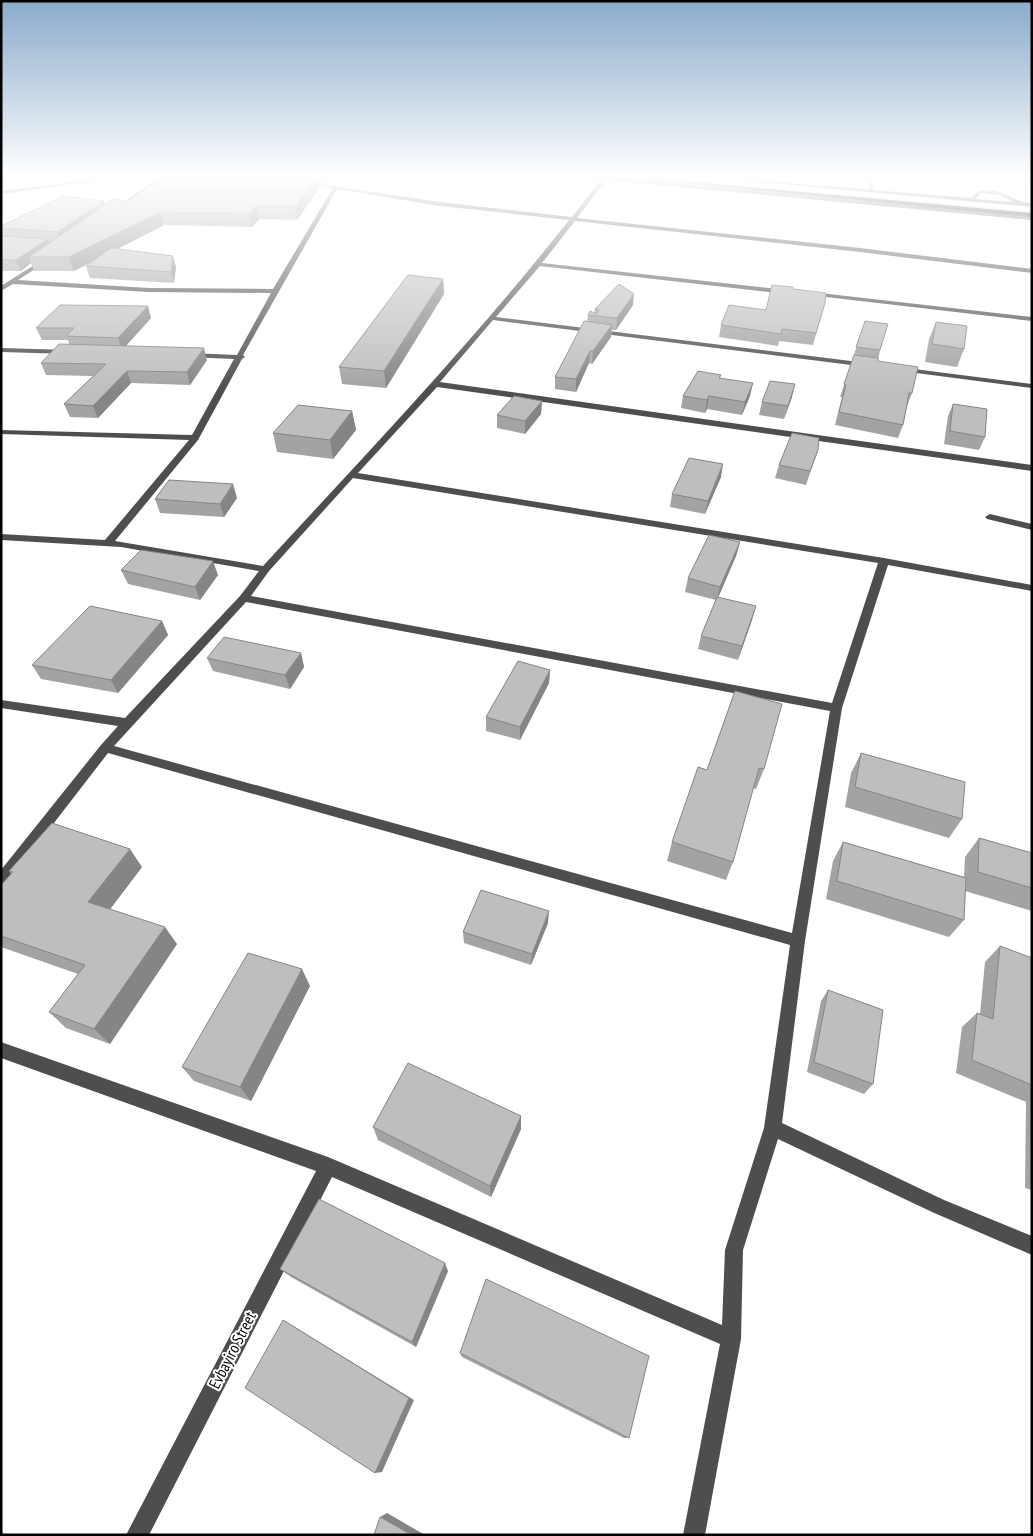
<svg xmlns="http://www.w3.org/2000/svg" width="1033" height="1536" viewBox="0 0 1033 1536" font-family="'PT Sans Narrow',sans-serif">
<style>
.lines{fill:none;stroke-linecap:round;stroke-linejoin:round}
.highway-casing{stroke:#dbdbdb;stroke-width:3}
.minor{fill:#4e4e4e;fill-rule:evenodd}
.highway{fill:#000;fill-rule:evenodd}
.wall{fill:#a3a3a3}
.shaded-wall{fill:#858585}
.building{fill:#bebebe;stroke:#858585}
.labels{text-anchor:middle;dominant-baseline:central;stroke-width:4;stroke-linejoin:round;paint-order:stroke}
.near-street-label{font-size:16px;fill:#000;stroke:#fff}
</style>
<rect width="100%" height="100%" fill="#fff"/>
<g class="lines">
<defs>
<path id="highway" d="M621 177H639L1032 213V217Z"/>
</defs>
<use href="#highway" class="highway-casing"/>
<path class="minor" d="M113 177H123L1 194V191Z
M159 177H164L117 212H113V210Z
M585 177H608L1032 216V220L606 180 577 218 860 248 1032 269V273L860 252 575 221 542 263 786 290 789 292 786 294 540 266 496 317 867 363 871 365 867 367 493 320 440 382 1032 465V471L437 387 358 473 884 558 1032 585V591L888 565 842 708 805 941 782 1123 944 1200 1032 1236V1255L932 1212 778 1139 743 1250 741 1339 705 1535H683L720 1344 332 1177 149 1535H126L316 1171 1 1058V1042L328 1157 722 1325 725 1250 764 1128 790 945 108 753 6 885 1 887V870L101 745 118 726 1 708V700L125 718 240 596 259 571 121 547 1 540V534L105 540 189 440 1 434V430L192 435 234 359 189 357 185 355 189 353 237 355 271 293 149 292 13 284 1 291V286L47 257 49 260 18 280 149 288 273 289 333 188 302 183 300 181 440 202 572 217 601 180ZM337 189 440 206 569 220C474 341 367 453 263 566L115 541 198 440 242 359 245 357 243 355ZM353 478 878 563 832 703 251 596 269 571ZM246 602 830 711 792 933 114 746Z
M710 177 869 189V177H873V190L971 198 978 191C1003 187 1011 202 1032 203V207L712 178ZM981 193 1000 195 1014 202 976 199Z
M1028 177H1032V185L1030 184Z
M811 292 1032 317V321L809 295V293Z
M1 348 69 350 73 352 69 354 1 352Z
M898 367 1032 384V388L901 371H898Z
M990 514 1032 524V530L987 519 985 517Z"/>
<use href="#highway" class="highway"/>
</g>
<path class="wall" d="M163 177H328L324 183 318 182 319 189 297 220 259 219 252 227 164 225 117 249 176 267 174 283 90 278 86 266 91 262 74 271H34L31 263 21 271H1V226L105 205 129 201Z
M443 279 444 294 386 388 342 384 339 367Z
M793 289 825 303 813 345 779 341 778 346 719 337 721 325 766 310Z
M633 305 616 330H612L611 337 592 364 589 363 576 392 555 389V377L587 322 588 315 594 314 595 309Z
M151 318 126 346 207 360 190 385 131 383 98 418 70 417 64 404 93 376 46 375 41 363 69 344 68 340H42L36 328Z
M865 321 880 350 878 361 912 393 907 406 903 425 898 438 835 425 842 397H840Z
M936 322 964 349 957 367 925 362 929 339Z
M721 375 720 378 750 396 742 415 707 409 705 413 681 408 683 396Z
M792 397 784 419 759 415 762 402Z
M542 401 541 414 525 434 497 428V415Z
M953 404 985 437 979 450 944 444 948 416Z
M352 411 356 430 333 459 277 452 273 433Z
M818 450 806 485 775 478 779 465Z
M721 477 705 514 670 507 672 494Z
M237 498 224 517 160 513 155 499Z
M740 542 736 556 718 598 752 620 738 660 698 649 701 636 716 600 685 592 688 578Z
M121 570 218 575 200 600 128 584Z
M162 621 168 635 118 693 41 679 32 665Z
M301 653 304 667 290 689 213 671 207 658Z
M550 670 549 683 520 740 486 731V717Z
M735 691 764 769 756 789 753 788 733 862 726 880 667 861 672 842 707 770Z
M861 753 962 819 949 838 845 807 851 773Z
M979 838 1032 853V911L965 891 964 920 949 937 826 899 833 861 843 842 964 877 965 857Z
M142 867 110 909 177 944 110 1044 66 1028 49 1012 78 974 1 947V885L11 874 9 871Z
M548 923 531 965 464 943 463 932Z
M1000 946 1032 958V1190L1025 1188 1026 1102 956 1073 962 1027 977 1013 980 1014 985 962Z
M310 986 251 1101 194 1081 182 1067Z
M828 990 873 1084 864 1094 807 1072 821 1001Z
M521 1116V1129L491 1197 378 1140 373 1127Z
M280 1269 448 1271 416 1347 291 1277Z
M460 1353 629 1438H624L462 1357Z"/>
<path class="shaded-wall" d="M318 177 319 189 297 220 295 207Z
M323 177H328L324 183Z
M104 201 107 211 62 243 58 232Z
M256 206 259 219 252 227 249 214Z
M161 212 164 225 74 271 69 257Z
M48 239 52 249 29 257 31 263 21 271 16 260Z
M173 256 176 267 174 283 171 272Z
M443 279 444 294 386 388 384 371Z
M634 294 633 305 616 330 617 318Z
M148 306 151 318 122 350 118 338Z
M612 325 611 337 592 364 593 351Z
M204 348 207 360 190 385 187 372Z
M590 351 589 363 576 392V379Z
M127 371 131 383 98 418 93 406Z
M753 383 750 396 742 415 745 402Z
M795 384 792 397 784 419 788 406Z
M709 396 707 409 705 413 707 400Z
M542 401 541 414 525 434V421Z
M352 411 356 430 333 459 330 440Z
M723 464 721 477 705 514 708 501Z
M233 484 237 498 224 517 220 504Z
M740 542 736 556 717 600 720 587Z
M213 561 218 575 200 600 195 587Z
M756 606 752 620 738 660 742 646Z
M162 621 168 635 118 693 111 680Z
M301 653 304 667 290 689 285 675Z
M550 670 549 683 520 740V727Z
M130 849 142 867 102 920 88 902Z
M549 911 548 923 531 965 532 954Z
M165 927 177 944 110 1044 94 1029Z
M302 969 310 986 251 1101 240 1087Z
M521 1116V1129L491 1197 490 1186Z
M445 1263 448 1271 416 1347 412 1342Z
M283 1320 293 1326 414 1400 382 1472 375 1473Z
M387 1513 425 1535H412L380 1517Z"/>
<path class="building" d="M163 177H317L295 207 256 206 249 214 161 212 69 257H29L113 199 129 201Z
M63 196 104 201 58 232 1 228V226Z
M1 236 48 239 16 260H1Z
M111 248 173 256 171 272 86 266Z
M408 275 443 279 384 371 339 367Z
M619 284 634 294 617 318 588 315 590 311 596 314 599 310 595 309Z
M772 285 793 287V289L826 293 825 303 816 333 782 329 781 334 721 325 729 305 766 310Z
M60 305 148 306 118 338 66 336 74 328H36Z
M584 321 612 325 593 351H590L576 379 555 377Z
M865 321 888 324 880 350 856 347Z
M936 322 967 326 964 349 932 344Z
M59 344 204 348 187 372 127 371 93 406 64 404 106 364 41 363Z
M854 355 878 358V361L918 367 912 393H909L903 425 839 412 846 385 844 384Z
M698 371 721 375 719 378 753 383 745 402 709 396 707 400 683 396Z
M770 381 795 384 788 406 762 402Z
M514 396 542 401 525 421 497 415Z
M953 404 987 409 985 437 950 431Z
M298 405 352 411 330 440 273 433Z
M792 433 819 438 818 450 810 471 779 465Z
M689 458 723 464 708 501 672 494Z
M169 480 233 484 220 504 155 499Z
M709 535 740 542 720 587 688 578Z
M141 550 213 561 195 587 121 570Z
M717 597 756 606 742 646 701 636Z
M90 606 162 621 111 680 32 665Z
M224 637 301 653 285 675 207 658Z
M518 661 550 670 520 727 486 717Z
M735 691 782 704 764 769 759 768 733 862 672 842 698 767 707 770Z
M861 753 965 782 962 819 855 787Z
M52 823 130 849 88 902 165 927 94 1029 49 1012 85 965 1 936V885L13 872 9 871Z
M979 838 1032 853V888L978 872Z
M843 842 966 878 964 920 837 881Z
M481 890 549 911 532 954 463 932Z
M1000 946 1032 958V1085L972 1060 977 1013 993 1019Z
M248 953 302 969 240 1087 182 1067Z
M828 990 883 1010 873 1084 814 1062Z
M408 1063 521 1116 490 1186 373 1127Z
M319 1199 445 1263 412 1342 280 1269Z
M486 1279 649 1356 629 1438 460 1353Z
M283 1320 409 1398 375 1473 245 1388Z
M380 1517 412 1535H374Z"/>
<linearGradient id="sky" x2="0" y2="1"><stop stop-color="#89aaca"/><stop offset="0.45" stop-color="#fff"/><stop offset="1" stop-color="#fff" stop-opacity="0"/></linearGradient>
<rect width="1033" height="392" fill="url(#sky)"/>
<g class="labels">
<g class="near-street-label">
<text transform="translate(232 1350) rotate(-63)">Evbayiro Street</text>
</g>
</g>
<rect width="1033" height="1536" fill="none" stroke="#000000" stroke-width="5"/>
</svg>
